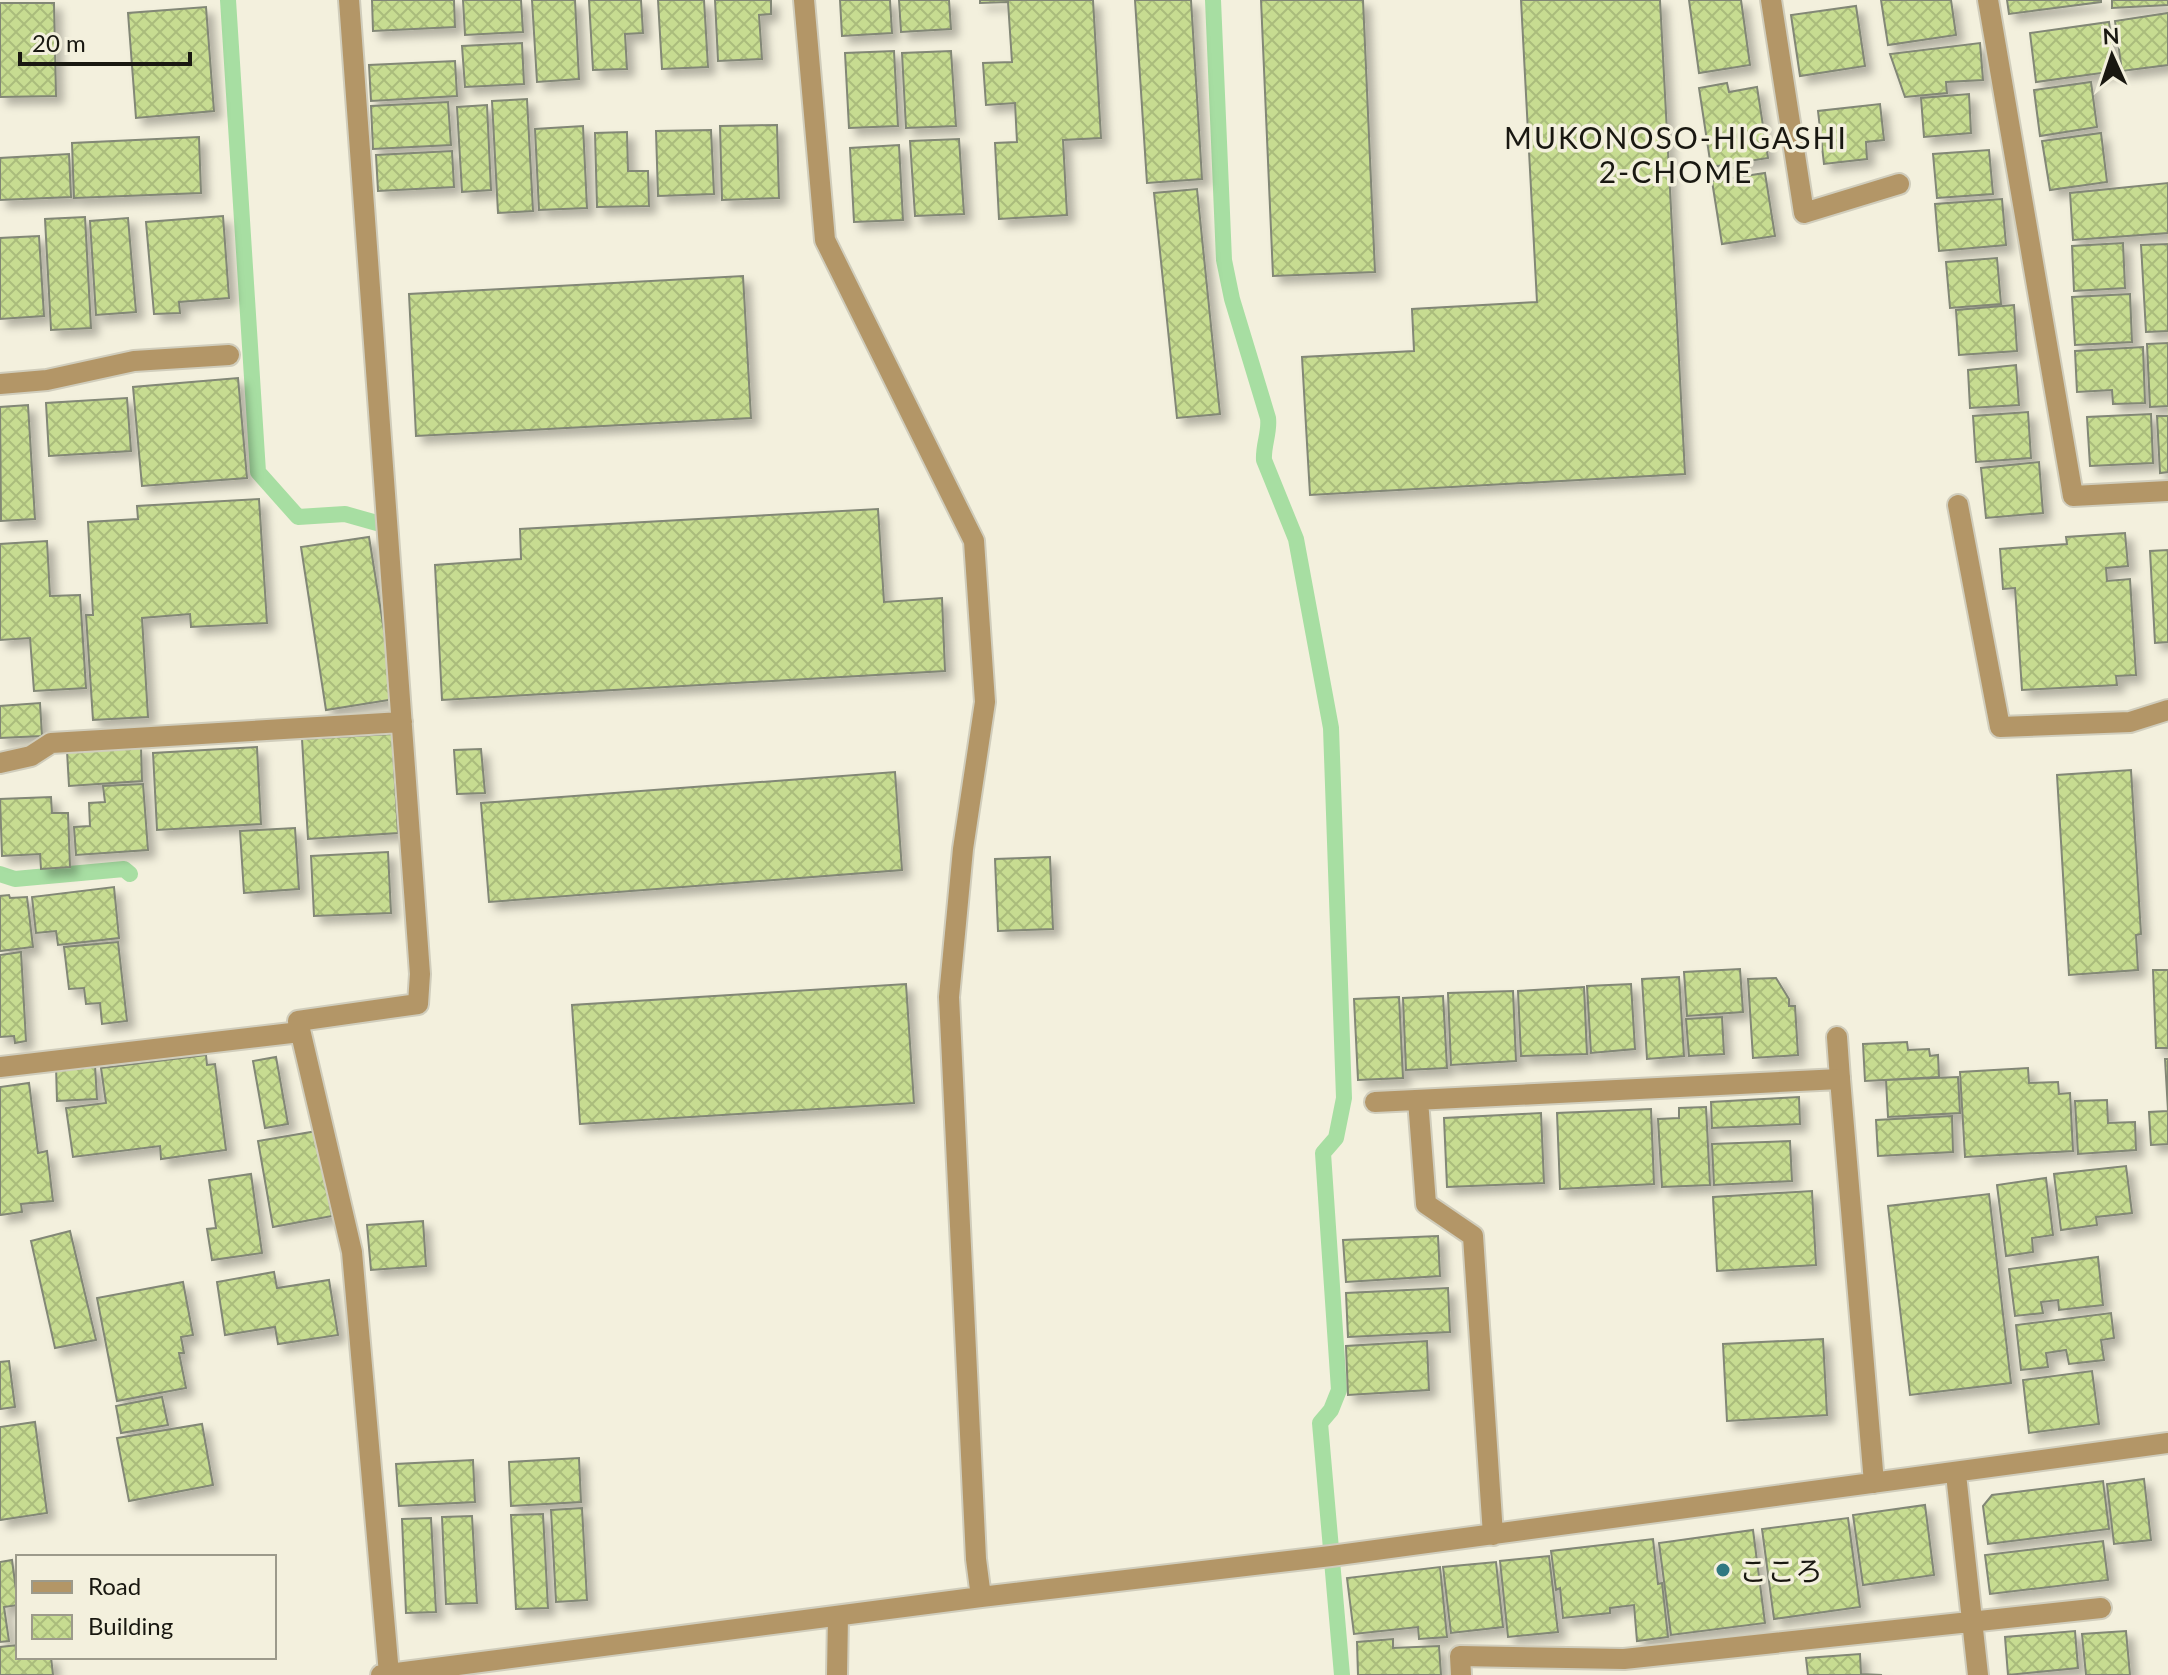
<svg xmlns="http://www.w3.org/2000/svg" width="2168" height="1675" viewBox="0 0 2168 1675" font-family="Lato,'Noto Sans JP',sans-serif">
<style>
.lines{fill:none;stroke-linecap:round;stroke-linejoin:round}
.stream{stroke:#a7dea2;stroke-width:16}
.building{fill:url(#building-cross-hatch);stroke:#828776;stroke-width:2;filter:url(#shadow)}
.lane-casing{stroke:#d0cdbc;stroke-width:24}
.street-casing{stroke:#d0cdbc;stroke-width:24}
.lane{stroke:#b39667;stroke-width:20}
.street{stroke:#b39667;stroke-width:20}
.poi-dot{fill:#307881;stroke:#f3f0dd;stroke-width:3}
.labels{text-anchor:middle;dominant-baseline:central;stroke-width:7;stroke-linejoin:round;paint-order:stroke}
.poi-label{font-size:28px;fill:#191811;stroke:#f3f0dd;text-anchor:start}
.neighbourhood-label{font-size:30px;letter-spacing:2px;fill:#191811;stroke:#f3f0dd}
</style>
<defs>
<pattern id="building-cross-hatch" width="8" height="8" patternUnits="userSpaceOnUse" patternTransform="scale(2)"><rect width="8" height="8" fill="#c7dc91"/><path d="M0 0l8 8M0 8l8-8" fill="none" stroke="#aabc7c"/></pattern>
<filter id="shadow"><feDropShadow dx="7" dy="7" stdDeviation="4" flood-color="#0004"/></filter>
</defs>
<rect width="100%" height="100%" fill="#f3f0dd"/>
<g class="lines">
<path class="stream" d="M228 0 258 472 298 517 345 514 384 525 385 540
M1213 0 1224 260 1232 299 1268 418C1270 432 1263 445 1264 460L1296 539 1331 728 1344 1098 1336 1138 1323 1153 1339 1390 1331 1410 1320 1423 1342 1675
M0 874 15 879 124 869 130 874"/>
</g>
<path class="building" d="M372 0H454L455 27 373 31Z
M463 0H521L523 32 465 35Z
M532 0H575L579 79 537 82Z
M589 0H641L643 33 625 34 627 69 593 70Z
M658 0H704L708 67 662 69Z
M715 0H771V14L759 15 762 59 718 61Z
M840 0H890L892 33 842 36Z
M899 0H949L951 29 901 32Z
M980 0H1093L1101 138 1063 140 1067 215 999 219 995 143 1017 142 1015 103 986 105 983 63 1012 62 1008 2 980 3Z
M1135 0H1191L1202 179 1147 183Z
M1261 0H1363L1375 272 1273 276Z
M1521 0H1660L1685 474 1310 495 1302 357 1414 351 1412 309 1537 302Z
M1689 0H1741L1750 65 1699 73Z
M1881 0H1951L1956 35 1888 45Z
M2007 0H2101V2L2009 14Z
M2112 0H2168V5L2112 8Z
M0 3H54L56 96 0 97Z
M1856 6 1865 66 1800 76 1791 15Z
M206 7 214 111 136 118 128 13Z
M2168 13V65L2122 71 2115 21Z
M2109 22 2116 71 2036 82 2030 33Z
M522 43 524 84 465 87 462 46Z
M1980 43 1983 80 1946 82 1947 93 1905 97 1890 54Z
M894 51 898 126 849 128 845 53Z
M951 51 956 126 906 128 902 53Z
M455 61 457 96 371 101 369 65Z
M2091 82 2097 127 2040 136 2034 90Z
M1727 83 1729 92 1757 87 1768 158 1711 167 1699 88Z
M1969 94 1971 133 1924 137 1921 98Z
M527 99 533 211 498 213 492 101Z
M448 102 451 145 373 149 371 106Z
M1880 104 1884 140 1866 142 1867 159 1824 164 1818 111Z
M487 105 491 190 462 192 457 107Z
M777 125 779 198 722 200 720 126Z
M583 126 587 208 539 210 535 129Z
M711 130 714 194 658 196 656 131Z
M627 132 628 171H648L649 206 597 207 595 133Z
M2101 133 2107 182 2050 190 2042 141Z
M199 137 201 193 74 198 72 143Z
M959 139 964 214 915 216 910 141Z
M899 145 903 220 854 222 850 148Z
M1989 150 1993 194 1937 198 1933 154Z
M452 151 454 187 378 191 376 155Z
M69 154 71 197 0 200V158Z
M1765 173 1775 236 1722 244 1712 181Z
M2168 183V233L2073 240 2070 193Z
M1197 189 1220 414 1177 418 1154 193Z
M2002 199 2006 245 1939 251 1935 204Z
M223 216 229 298 179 302 180 313 154 314 146 222Z
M85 217 91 328 51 330 45 219Z
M128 218 136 312 96 315 90 221Z
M39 236 44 316 0 319V238Z
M2123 243 2125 288 2074 291 2072 246Z
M2168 244V331L2146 332 2141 245Z
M1997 258 2001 304 1950 308 1946 262Z
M743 276 751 418 416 436 409 294Z
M2130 294 2132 342 2075 345 2072 297Z
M2014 305 2017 351 1959 355 1956 310Z
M2168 343V406L2150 407 2147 344Z
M2143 347 2145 403 2113 404 2112 390 2077 392 2075 351Z
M2016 365 2019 405 1970 408 1968 370Z
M238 378 247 478 142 486 133 387Z
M127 398 131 451 49 456 46 403Z
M28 405 35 519 1 521 0 407Z
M2028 412 2031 458 1976 462 1973 416Z
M2151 414 2153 463 2090 466 2087 417Z
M2157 416H2168V472L2160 473Z
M2039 462 2043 513 1986 518 1981 468Z
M259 499 267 623 191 627 190 614 142 618 148 717 93 720 86 615H93L88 522 138 519 137 506Z
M878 509 884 602 942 598 945 671 442 700 435 565 521 559 520 529Z
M2125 533 2128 566 2106 568 2107 581 2130 579 2136 675 2116 676 2117 685 2022 690 2015 588 2003 589 2000 549 2067 544 2066 537Z
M369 537 395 699 326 710 301 547Z
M47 541 50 596 80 595 86 688 34 691 30 638 0 640V544Z
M2168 550V642L2155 643 2150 551Z
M40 703 42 736 0 738V706Z
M392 734 398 833 308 839 302 739Z
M141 746 142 781 69 786 67 751Z
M257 747 261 824 157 830 153 753Z
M481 749 485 793 457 794 454 750Z
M2131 770 2141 934 2136 935 2138 970 2069 975 2057 775Z
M895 772 902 870 489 902 481 803Z
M143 784 148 850 76 855 74 827 90 826 89 803 105 802 103 786Z
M51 797 52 813H68L70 867 41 869 40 854 2 856 0 799Z
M295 828 299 889 244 893 240 831Z
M388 852 391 913 314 916 311 856Z
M1050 857 1053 929 998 931 995 859Z
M114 887 119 938 58 945 56 931 36 933 32 897Z
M9 895 10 898 27 897 33 947 0 951V896Z
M118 942 127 1021 102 1024 100 1003 86 1004 84 988 69 989 64 947Z
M21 952 26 1041 15 1043 14 1036 0 1037V955Z
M1740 969 1743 1012 1687 1016 1684 972Z
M2153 970H2168V1048H2156Z
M1679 977 1684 1056 1647 1059 1642 979Z
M1776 978 1789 999V1006H1795L1798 1055 1753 1058 1748 979Z
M906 984 914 1103 580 1124 572 1005Z
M1631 984 1635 1049 1591 1053 1587 986Z
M1584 987 1587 1054 1521 1056 1518 991Z
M1513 991 1516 1061 1451 1065 1448 993Z
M1443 996 1447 1068 1406 1070 1403 998Z
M1399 997 1403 1078 1358 1080 1354 999Z
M1722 1017 1724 1054 1689 1056 1686 1019Z
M1907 1042 1908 1050 1929 1049 1930 1056 1938 1055 1939 1077 1865 1081 1863 1044Z
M206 1055 207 1065 215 1064 226 1150 161 1159 160 1146 73 1157 66 1108 106 1103 101 1068Z
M276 1057 288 1124 265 1128 253 1061Z
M2165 1059H2168V1144L2151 1145 2149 1112 2168 1111Z
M95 1065 97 1099 57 1101 56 1066Z
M2028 1068 2029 1083 2058 1082 2059 1094 2070 1093 2073 1151 1965 1157 1960 1072Z
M1958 1077 1960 1113 1888 1117 1886 1080Z
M29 1083 38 1153 47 1151 53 1201 21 1204 22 1212 0 1215V1087Z
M1799 1097 1800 1124 1712 1128 1711 1102Z
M2107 1100 2108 1123 2135 1122 2136 1150 2078 1154 2075 1101Z
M1706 1107 1710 1185 1662 1187 1658 1119 1679 1118V1108Z
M1651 1109 1654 1184 1560 1189 1557 1113Z
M1541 1113 1544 1183 1447 1187 1444 1118Z
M1952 1116 1953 1152 1878 1156 1876 1120Z
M317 1131 332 1216 273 1227 258 1141Z
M1790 1141 1792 1181 1714 1185 1712 1144Z
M2126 1166 2132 1213 2096 1217 2097 1225 2061 1230 2054 1174Z
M251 1174 262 1253 212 1260 207 1229 216 1228 209 1180Z
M2046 1178 2053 1235 2032 1238 2033 1252 2006 1256 1997 1185Z
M1812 1191 1816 1265 1717 1271 1713 1197Z
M1989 1194 2011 1383 1910 1395 1888 1206Z
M423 1221 426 1266 371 1270 367 1225Z
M70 1231 96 1340 55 1348 31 1241Z
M1438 1236 1440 1276 1346 1282 1343 1240Z
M2098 1257 2103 1305 2059 1310 2058 1300 2041 1302 2043 1313 2015 1316 2009 1269Z
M274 1272 277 1288 329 1280 338 1335 278 1344 275 1327 225 1335 217 1282Z
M183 1282 193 1335 181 1337 184 1353H179L186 1388 117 1401 97 1298Z
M1448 1288 1450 1332 1348 1337 1346 1293Z
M2111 1313 2114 1338 2101 1340 2104 1360 2069 1364 2066 1350 2046 1353 2048 1367 2021 1370 2016 1325Z
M1823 1339 1827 1415 1727 1421 1723 1344Z
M1427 1341 1429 1390 1348 1395 1346 1346Z
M9 1361 15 1407 0 1409V1362Z
M2092 1371 2099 1424 2029 1433 2023 1380Z
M162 1397 168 1425 121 1433 116 1406Z
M35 1422 47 1513 0 1520V1427Z
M202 1424 213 1485 129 1501 117 1438Z
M579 1458 581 1502 511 1506 509 1462Z
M473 1460 475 1502 399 1506 396 1464Z
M2144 1479 2151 1540 2114 1544 2107 1484Z
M2103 1481 2109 1529 1988 1544 1983 1506 1992 1495Z
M1925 1505 1934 1575 1863 1585 1853 1515Z
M582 1508 587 1600 556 1602 551 1510Z
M543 1514 548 1608 516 1609 511 1515Z
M472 1516 477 1603 446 1604 442 1517Z
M431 1518 436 1612 406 1613 402 1519Z
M1848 1518 1860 1607 1774 1619 1762 1529Z
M1753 1530 1765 1623 1671 1635 1659 1543Z
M1653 1539 1658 1584 1662 1583 1668 1637 1637 1641 1634 1605 1610 1608V1613L1563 1618 1560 1588 1556 1590 1551 1551Z
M2103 1541 2108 1580 1990 1594 1985 1555Z
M1549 1556 1558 1632 1508 1637 1500 1561Z
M12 1560 18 1605 4 1607 9 1641 0 1642V1562Z
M1496 1562 1503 1627 1451 1633 1443 1567Z
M1440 1567 1447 1637 1419 1639 1418 1627 1354 1634 1347 1578Z
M2075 1631 2078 1668 2008 1675 2005 1637Z
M2126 1631 2130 1675H2086L2082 1634Z
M1393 1639V1648L1439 1646 1441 1675H1358L1357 1642Z
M18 1645V1657H51L53 1675H0V1647Z
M1860 1654 1861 1674 1882 1675H1808L1806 1658Z"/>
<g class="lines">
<defs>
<path id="lane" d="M1771 0 1804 213 1899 184
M1958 505 2000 727 2130 722 2168 710
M1837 1037 1840 1079"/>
<path id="street" d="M349 0 420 974 418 1004 298 1021 352 1252 389 1674
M804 0 825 240 974 541 985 702 963 849 949 997 976 1559 981 1597
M1988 0 2073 496 2168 491
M0 384 47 380 134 361 229 355
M0 763 31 756 51 743 402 722
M0 1067 300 1032
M1418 1100 1426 1204 1473 1236 1493 1535
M1375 1102 1840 1079 1874 1483
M1956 1474 1978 1675
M381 1675 981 1597 1331 1556 2168 1443
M837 1675 838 1616
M1461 1675 1460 1656 1624 1659 2101 1608"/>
</defs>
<use href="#lane" class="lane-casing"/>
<use href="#street" class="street-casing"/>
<use href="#lane" class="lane"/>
<use href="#street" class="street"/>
</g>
<circle class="poi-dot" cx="1723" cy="1570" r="8"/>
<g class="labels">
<g class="poi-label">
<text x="1739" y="1570">こころ</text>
</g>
<g class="neighbourhood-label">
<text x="1676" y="137">MUKONOSO-HIGASHI<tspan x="1676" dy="34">2-CHOME</tspan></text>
</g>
</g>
<rect x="16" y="1555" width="260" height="104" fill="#f3f0dd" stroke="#9c9a8b" stroke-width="2"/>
<rect x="32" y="1581" width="40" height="12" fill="#b39667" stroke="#9c9a8b" stroke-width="2"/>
<text x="88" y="1595" font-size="24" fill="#191811">Road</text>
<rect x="32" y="1615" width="40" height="24" fill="url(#building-cross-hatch)" stroke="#9c9a8b" stroke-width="2"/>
<text x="88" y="1635" font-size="24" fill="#191811">Building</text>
<g transform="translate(2112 56) rotate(357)" stroke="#f3f0dd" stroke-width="6" paint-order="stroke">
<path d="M0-6L14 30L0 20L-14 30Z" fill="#191811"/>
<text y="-12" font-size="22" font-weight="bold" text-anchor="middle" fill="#191811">N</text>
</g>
<path d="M20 52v12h170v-12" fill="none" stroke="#191811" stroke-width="4"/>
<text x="32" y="52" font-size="24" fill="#191811" stroke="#f3f0dd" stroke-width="6" paint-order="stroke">20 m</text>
</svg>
